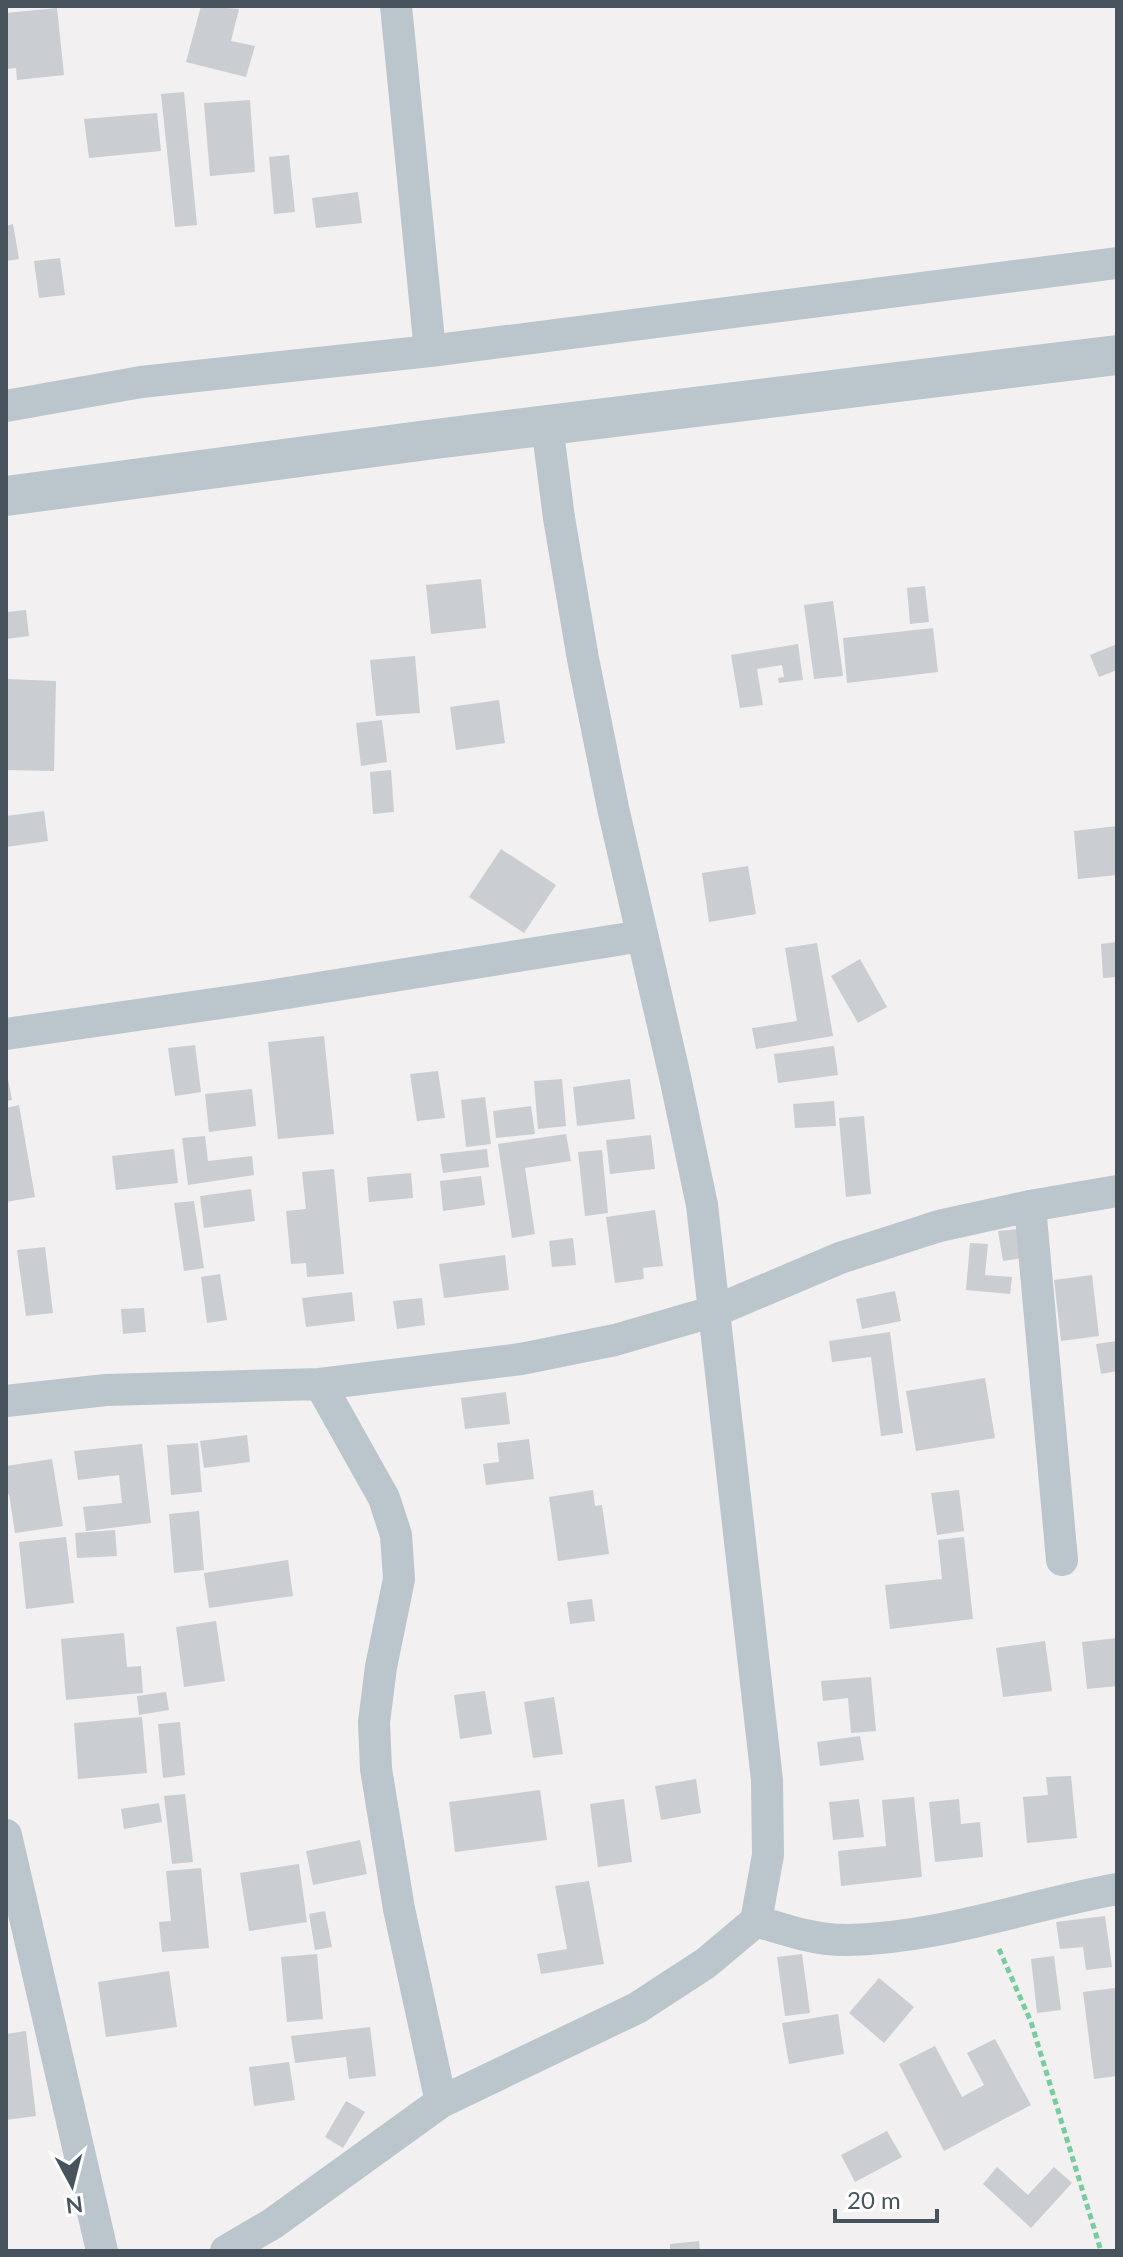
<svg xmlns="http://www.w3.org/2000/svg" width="1123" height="2257" viewBox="0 0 1123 2257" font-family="Lato,sans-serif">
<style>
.building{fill:#cacdd2}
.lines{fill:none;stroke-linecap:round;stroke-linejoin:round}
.path{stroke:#76cd9d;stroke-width:5;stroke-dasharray:6 4;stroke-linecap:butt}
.minor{stroke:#bbc5cc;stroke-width:32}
.tertiary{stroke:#bbc5cc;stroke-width:40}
</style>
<rect width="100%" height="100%" fill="#f2f0f0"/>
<path class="building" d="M201 6 239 9 231 41 255 46 246 77 186 62Z
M57 8 64 75 17 80 16 68 6 69V13Z
M184 92 197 225 175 227 161 94Z
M250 100 255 172 210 176 204 103Z
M157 113 161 151 89 158 84 119Z
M289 155 295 212 274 214 269 157Z
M358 192 362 223 316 228 312 198Z
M13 224 19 259 6 261V226Z
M60 258 65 295 39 298 34 261Z
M481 579 486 628 431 634 426 585Z
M925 586 929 622 910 624 907 588Z
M833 601 843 676 814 679 804 605Z
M26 610 29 636 6 639V612Z
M933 628 938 672 847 683 843 638Z
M798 644 803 680 779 683 778 678 784 677 782 665 757 669 763 705 740 708 731 655Z
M1117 644V670L1099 677 1090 655Z
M415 656 420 713 376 716 370 660Z
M6 679 56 681 54 771 6 770Z
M499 700 505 743 456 750 450 707Z
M382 720 387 762 361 766 356 723Z
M391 770 394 812 373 814 370 772Z
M44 811 48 841 6 847V816Z
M1117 826V875L1078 879 1074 831Z
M501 849 556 885 524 933 469 897Z
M748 866 756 914 709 922 702 873Z
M1117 942V977L1103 978 1101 944Z
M817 943 833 1036 756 1049 752 1028 797 1021 785 948Z
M860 959 887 1007 858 1023 831 976Z
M324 1036 334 1134 278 1139 268 1042Z
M195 1045 201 1092 175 1096 168 1048Z
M834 1046 838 1075 778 1083 774 1054Z
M6 1068 12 1100 6 1101Z
M438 1071 445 1118 417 1121 410 1074Z
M562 1079 566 1126 538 1129 534 1081Z
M630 1079 635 1119 577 1126 573 1087Z
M252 1089 256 1126 209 1132 205 1094Z
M485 1097 491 1144 466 1147 461 1100Z
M834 1101 836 1126 795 1128 793 1104Z
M19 1105 35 1197 6 1202V1108Z
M531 1106 535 1134 496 1138 493 1111Z
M864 1116 871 1194 846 1197 839 1118Z
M566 1134 571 1161 525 1168 535 1234 512 1238 498 1144Z
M651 1135 655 1169 610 1174 606 1140Z
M205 1136 208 1161 252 1156 254 1175 188 1185 182 1138Z
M174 1149 178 1183 116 1190 112 1156Z
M487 1149 489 1167 443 1173 440 1154Z
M602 1150 608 1213 585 1216 578 1152Z
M334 1169 344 1274 307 1277 306 1263 291 1264 286 1211 306 1209 302 1172Z
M411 1173 413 1198 369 1202 367 1177Z
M481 1176 485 1205 443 1211 440 1181Z
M251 1189 255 1221 204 1228 200 1196Z
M194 1201 204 1268 184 1271 174 1203Z
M655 1210 663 1266 643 1268 644 1279 615 1283 606 1217Z
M1018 1229 1022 1258 1003 1261 998 1231Z
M573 1238 576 1265 552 1267 549 1241Z
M970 1243 988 1244 985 1275 1012 1277 1010 1294 966 1290Z
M45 1247 53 1313 26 1316 17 1250Z
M505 1255 509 1290 444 1298 439 1264Z
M220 1274 227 1320 207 1323 201 1277Z
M1092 1275 1099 1336 1061 1341 1054 1280Z
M895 1291 901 1321 862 1329 856 1299Z
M352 1292 355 1321 306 1327 302 1298Z
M422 1298 425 1325 397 1329 393 1301Z
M144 1308 146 1332 123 1334 121 1309Z
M890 1332 903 1433 881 1436 871 1357 832 1362 829 1341Z
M1117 1341V1371L1101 1374 1096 1344Z
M985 1378 995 1438 916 1451 906 1391Z
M506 1392 510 1424 465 1429 461 1398Z
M247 1435 250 1462 204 1468 200 1441Z
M529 1439 534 1479 486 1485 483 1464 499 1462 497 1443Z
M198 1443 202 1492 171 1495 167 1445Z
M142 1444 151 1523 86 1531 83 1507 122 1503 119 1475 78 1480 74 1451Z
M52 1459 63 1526 15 1533 9 1494 6 1495V1466Z
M593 1490 595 1506 602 1505 609 1554 558 1561 549 1497Z
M959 1490 964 1531 937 1535 931 1493Z
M199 1511 204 1570 174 1573 169 1514Z
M115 1530 117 1556 77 1558 75 1533Z
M66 1537 74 1603 26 1609 19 1542Z
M964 1537 973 1619 890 1629 885 1585 942 1579 938 1540Z
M288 1560 293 1596 209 1608 204 1573Z
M592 1599 595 1621 570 1624 567 1602Z
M216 1621 225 1681 184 1687 176 1627Z
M124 1633 127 1667 141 1666 143 1693 66 1700 61 1639Z
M1117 1638V1686L1087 1689 1082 1642Z
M1045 1641 1052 1691 1003 1697 996 1648Z
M871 1677 876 1731 851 1733 848 1698 823 1701 821 1681Z
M485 1691 492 1734 460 1739 454 1695Z
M166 1692 169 1710 139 1715 137 1696Z
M554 1697 563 1754 533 1758 524 1702Z
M142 1717 147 1773 78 1779 74 1723Z
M180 1722 185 1775 163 1778 158 1724Z
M860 1736 864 1760 820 1766 817 1742Z
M1071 1776 1077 1838 1027 1843 1023 1797 1048 1795 1046 1777Z
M696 1779 701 1813 661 1820 655 1786Z
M540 1790 547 1840 455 1852 449 1802Z
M185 1794 193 1862 172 1864 164 1796Z
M914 1797 922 1877 841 1886 838 1851 886 1846 882 1800Z
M624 1799 632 1862 598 1867 590 1804Z
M859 1799 864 1837 833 1840 829 1802Z
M959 1799 961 1824 980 1822 983 1857 935 1862 929 1802Z
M159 1803 162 1822 124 1829 121 1809Z
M360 1840 367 1874 313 1885 306 1851Z
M299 1864 307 1922 249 1931 240 1873Z
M201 1868 209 1948 162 1952 159 1922 171 1921 166 1871Z
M589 1881 604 1964 541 1974 537 1954 567 1949 555 1886Z
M325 1911 332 1947 315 1950 309 1914Z
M1105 1916 1112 1967 1086 1970 1083 1947 1060 1949 1056 1922Z
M317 1954 323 2019 287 2022 281 1957Z
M802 1954 810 2013 785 2016 777 1957Z
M1054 1956 1061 2010 1037 2013 1031 1959Z
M169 1971 177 2027 106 2037 98 1982Z
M879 1978 914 2007 884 2043 849 2013Z
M1115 1988 1117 2076 1094 2079 1083 1992Z
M838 2014 844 2054 789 2064 782 2023Z
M370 2027 376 2076 349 2079 346 2057 295 2063 291 2036Z
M26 2031 36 2116 6 2120V2034Z
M995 2039 1031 2105 944 2151 899 2064 935 2046 962 2097 984 2085 967 2053Z
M289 2062 295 2100 254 2106 249 2067Z
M346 2101 365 2112 343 2148 325 2137Z
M887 2131 902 2157 855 2182 841 2155Z
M997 2167 1028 2195 1054 2167 1072 2183 1031 2228 983 2184Z
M699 2241 700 2251H670V2244Z"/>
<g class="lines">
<path class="path" d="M999 1949 1031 2022 1101 2251"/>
<path class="minor" d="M396 6 430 351
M6 406 141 382 430 351 1117 263
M6 1034 262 997 642 936
M1030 1206 1062 1560
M320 1384 384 1498 396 1535 399 1579 381 1667 374 1722 376 1769 399 1909 441 2102
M6 1401 106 1390 320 1384 521 1359 615 1340 715 1311 840 1258 939 1226 1030 1206 1117 1191
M6 1835 102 2251
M756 1921C785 1930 815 1940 846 1940 937 1939 1028 1905 1117 1889
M226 2251 272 2224 441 2102 637 2008 706 1963 756 1921 768 1855 767 1780 702 1205 675 1077 613 808 583 659 559 518 547 425"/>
<path class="tertiary" d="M6 496 435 439 1117 355"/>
</g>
<rect width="1123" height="2257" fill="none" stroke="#48545d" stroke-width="16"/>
<g transform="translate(72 2185) rotate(173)" stroke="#ffffff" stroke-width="6" paint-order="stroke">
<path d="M0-6L14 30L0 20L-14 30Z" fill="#48545d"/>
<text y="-12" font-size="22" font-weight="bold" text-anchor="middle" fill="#48545d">N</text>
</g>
<path d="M835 2209v12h102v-12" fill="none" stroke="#48545d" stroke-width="4"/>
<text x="847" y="2209" font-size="24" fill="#48545d" stroke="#ffffff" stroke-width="6" paint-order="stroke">20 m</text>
</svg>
